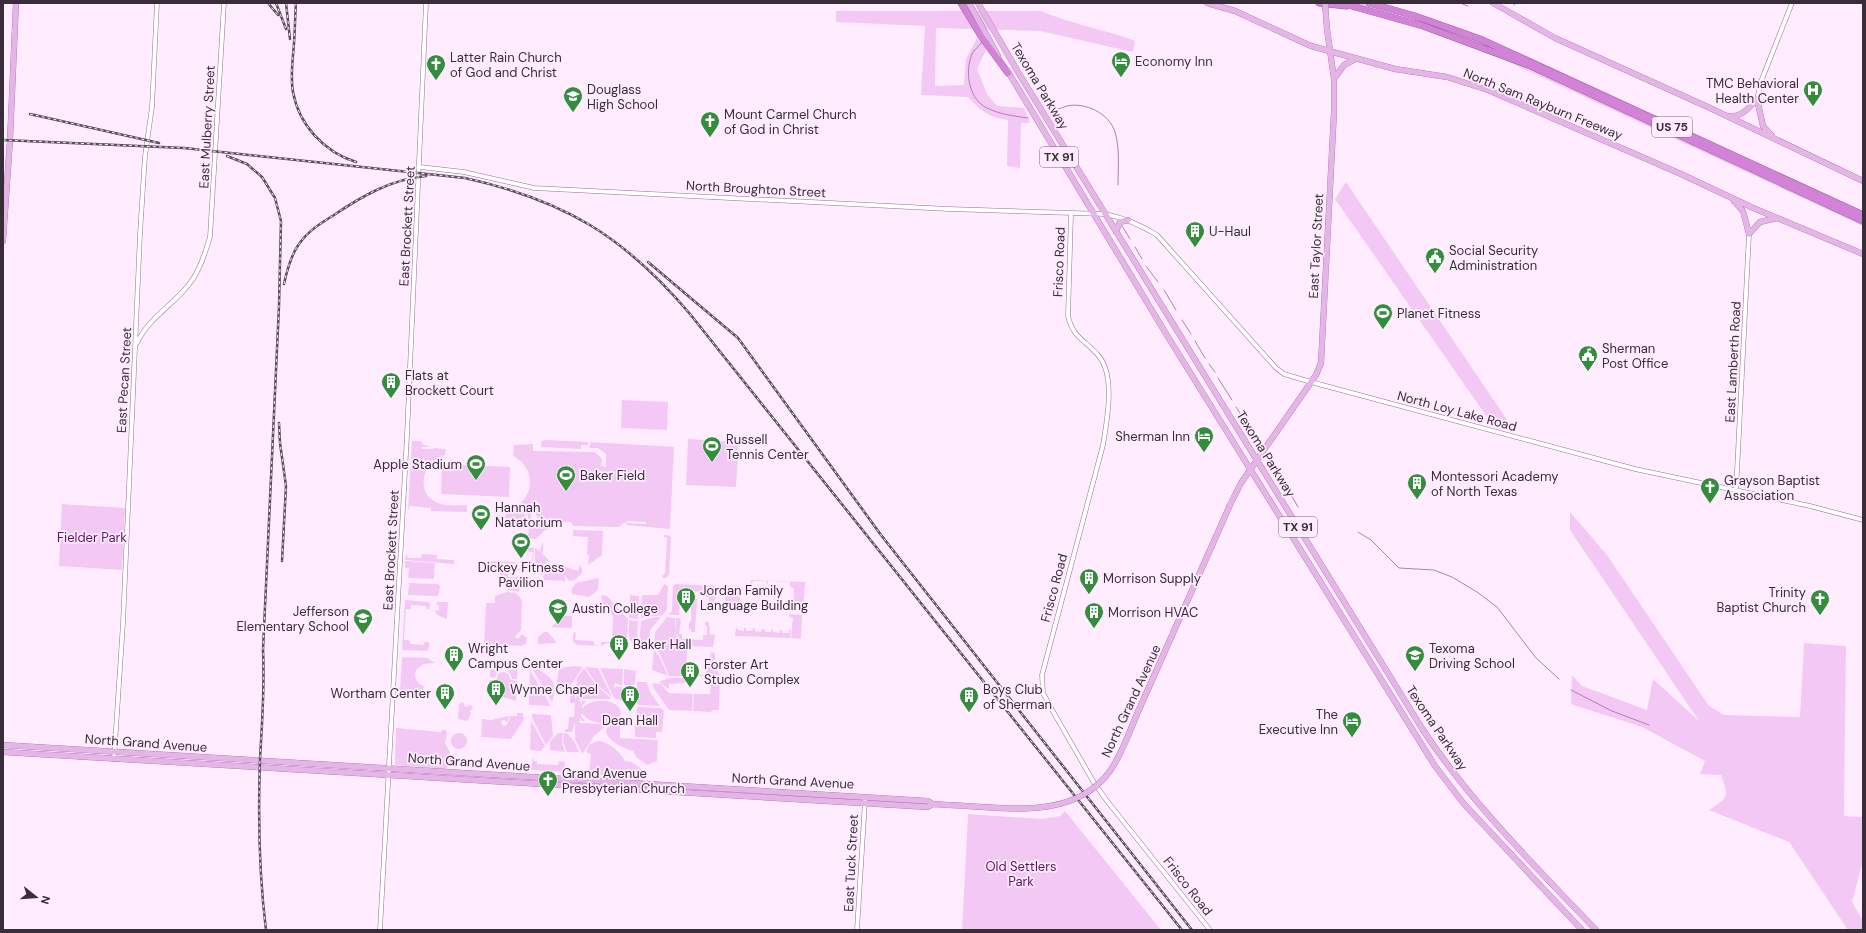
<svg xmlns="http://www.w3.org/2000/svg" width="1866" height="933" viewBox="0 0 1866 933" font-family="'DM Sans',sans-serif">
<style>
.green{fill:#f3c8f4}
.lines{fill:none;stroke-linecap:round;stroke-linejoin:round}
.stream{stroke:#b27fb5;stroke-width:1}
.minor-casing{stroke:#8e748f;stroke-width:5}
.major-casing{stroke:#9d659f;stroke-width:6}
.highway-casing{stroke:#9d659f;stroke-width:7}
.minor{stroke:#fff;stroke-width:4}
.major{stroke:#e5b5e7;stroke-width:5.5}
.highway{stroke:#d383d7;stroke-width:6}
.rail-casing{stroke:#594d59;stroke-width:2.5}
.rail{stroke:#ffedff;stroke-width:1;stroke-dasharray:3;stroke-linecap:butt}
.major-bridge-casing{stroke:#9d659f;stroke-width:6;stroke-linecap:butt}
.major-bridge{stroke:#e5b5e7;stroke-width:5.5}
.labels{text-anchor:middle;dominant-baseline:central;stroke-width:3.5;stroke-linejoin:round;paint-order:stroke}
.shield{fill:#ffedff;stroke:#746774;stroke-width:1}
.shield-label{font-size:12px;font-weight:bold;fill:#382d38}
.poi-label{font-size:13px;fill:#382d38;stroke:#ffedff;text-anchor:start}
.street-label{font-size:13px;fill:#382d38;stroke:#ffedff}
.park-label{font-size:13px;fill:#621067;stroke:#ffedff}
</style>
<rect width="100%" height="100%" fill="#ffedff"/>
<path class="green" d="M1330 3H1379L1479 36 1523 54 1863 211V226L1485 51C1434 32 1383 15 1330 3Z
M836 11H1041C1071 24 1104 29 1135 41L1133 52 1040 31 936 28 935 86 964 85 966 59 977 38 987 48 977 69 987 94 997 106 1024 108 1030 123H1021L1020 168 1007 166 1008 120C989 118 981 111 968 97L921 95 925 26 836 22Z
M1346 182 1514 430 1494 427 1335 199Z
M622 400 668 402 667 430 621 428Z
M688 439 739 442 736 487 686 485Z
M546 440 588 442 589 445H581V449L541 447 542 441Z
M412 441H420L424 445 432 447H422V449H433L434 448 446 449 445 455C424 460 414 491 436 502 446 507 457 505 467 505V512L431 511V508L410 506 408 511Z
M591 442 674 447 670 529 627 525V523L646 524V522L627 521 626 523H623L622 525 618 527 573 526 571 522 540 521 532 508 531 521H528V516L520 504C536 489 532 465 513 456L514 445 533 444V451L595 452 602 459 601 466 606 467V454L598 448H589Z
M442 464 510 467 509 497 441 494Z
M62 504 125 508 122 570 59 566Z
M518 505 526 516 519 519 505 518 506 510Z
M1570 512 1607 555 1709 706 1724 715 1800 717 1804 643 1846 646 1844 816 1863 817V861L1852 902 1863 921V930H1848L1789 842 1709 810C1729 797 1729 797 1721 775L1700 774 1705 761 1642 727 1571 704 1572 675 1582 686 1647 710 1653 679 1699 721 1570 530Z
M529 523 565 524 556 526V528L545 530 536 539 528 538Z
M573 530 603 531 602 555 588 565 589 555 587 554 588 537 573 536Z
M664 535H668L671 537 669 575 666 578H663L662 576 665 573 667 538 664 537Z
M543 541V554L550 562 545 561 549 565 546 572 541 576 540 567 535 563V548L540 551 545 561 540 550Z
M520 547 534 548 533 562 526 563 522 570 490 568V561L515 562 514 568 521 569 525 563 532 560 533 552 520 551Z
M406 554 408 558H421L422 554 437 555V559L454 560V564L405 560Z
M405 561 435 563 434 579 408 578 409 568H405Z
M554 563 578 571 580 565 582 569V573L575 580 569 581C564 574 558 570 553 564Z
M550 566 564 575 566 581 544 580 543 577Z
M500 573 508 574V577H521L520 582H527L526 586 521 585 519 592 509 590 501 583Z
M599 578 598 590 589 597 572 594V588L576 583Z
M751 580 805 582 803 610 790 609 793 608 794 588 790 587V582L768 581V585L766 581H753L752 585 750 584Z
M409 583 438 584 440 586 439 594 437 596 408 595Z
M664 584 668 586 667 609 663 615 641 618 642 595H658Z
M675 584 715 586 717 588C717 595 714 600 714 607H708L709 597H705L706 592 684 591 683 595H681L679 615H669L672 610 673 587Z
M726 585 735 588 737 594H740V607H736V612L724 611Z
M507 592 516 593 522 600 521 630 515 637 518 639 522 634 527 638 526 644 522 646 484 644 486 603H495V596Z
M601 595 607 596 628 619 627 638 621 643H607L601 646 577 645 573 641V633L576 632 575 640 594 641V645L601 646V642H612L613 616 603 604Z
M630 595 639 596 638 619 629 618Z
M693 599H697L695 632H691V629H689V622L691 621V602H693Z
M405 600 428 602 430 604 429 609H426V606L411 605V609H406L404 640H409L410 644 424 645V642H429V648L427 651 402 650Z
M437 602H448L447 619 437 615 435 610 439 611V605H436Z
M789 614 802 615 801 639 791 638 793 618 789 617Z
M563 616H572V627L570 628 551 627Z
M656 617H661L650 630 649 643 639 644 641 621Z
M667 617 675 618V634L687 648 686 676H669L660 654 654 647 655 632Z
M676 618H679L681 621 679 634H682V639L703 640V635H707V626H705V622H709L710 634 715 635 713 647 687 646 675 633Z
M629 620 638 621 637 644H633L629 638Z
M736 627 738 630 744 631V628H746V631H752L753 628H755V631L761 632 762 629H765V632H771L772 629H773V632L780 633V630H782V633H789V630H791L790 638 735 636Z
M544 632H548L557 643 538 644V637Z
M654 649 660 658 668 676 652 670Z
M711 652 715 653V665L720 676H688V674L706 675 707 658H710Z
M402 657 427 658 435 663 423 664 416 670C414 677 416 683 424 686L423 691 400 690Z
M498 662 504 664V665L505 664H518L517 679H512L510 673 504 668 497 673 495 678 490 677V671Z
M530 665 534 666C551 679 559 679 552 702Z
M575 666 583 667 568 689 560 688 557 681 559 668Z
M585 667 598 668 612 697 597 685Z
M584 668 596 685 612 699H580L581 705 582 701H586L582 706V709C588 698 619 697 621 713 617 728 588 725 582 713L581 716 585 721H581V717L579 723 608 724 594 736 584 752 582 753 575 739V722L572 732H565V729H568L569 717H574L575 703H570V692H566V690L574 692 576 700 577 678Z
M600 668 623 669 622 686 615 683 614 686 615 688 617 686 622 687 621 701 614 698Z
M624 669 636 671 635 685H624Z
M530 670 549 703 550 706 529 705Z
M504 672 508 674 511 680 517 681 516 701 496 695 489 687V680H496L499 673Z
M712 677H720L719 710H714L710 712 693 711 694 694H710Z
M669 678H685V683L669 684V689L659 682Z
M637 682H647L650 692 660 706 639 705 636 703Z
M652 683 661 684 669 693 693 694 692 711 669 710 654 689Z
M463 702 465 707 471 705 473 708 470 711 471 715H470L469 719 466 721 458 719 459 704Z
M637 707 661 708 664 711 662 732H656V738L635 737V723L637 722V717H639V726L650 727 651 716H637Z
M517 713H523V718H525L511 739 481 737 482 719 491 720 509 716 507 723 505 720 501 721 502 725 505 726 508 723 510 716H517Z
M532 714 551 715 553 736 546 745 532 718Z
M531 721 545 746 541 751 530 750Z
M613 724 620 725V738L658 740 657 761 647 765 636 757 633 751C625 749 607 741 606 731L609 726Z
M396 728 441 732 442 730H446L447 734 445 743 450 752 448 767 446 769 395 765Z
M558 733H563L562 743 565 752 550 750V741Z
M564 733H567L574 741 579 752H567L563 742Z
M451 741a8 8 0 1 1 16 0a8 8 0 1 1-16 0Z
M597 741C609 741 621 753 625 761L632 762 643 770V776L642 777 589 774 591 754 586 752 589 745Z
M533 756 534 761H537V764L558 765 559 761 565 762 564 772 531 770Z
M1065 811 1161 930H962L968 814 1042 819 1060 816Z"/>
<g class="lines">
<path class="stream" d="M1460 3 1468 6
M1514 5 1516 3
M982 42C979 46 974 50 972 54 965 71 968 97 985 107 998 114 1013 116 1028 118
M1049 113C1055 110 1061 108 1067 106 1085 102 1109 113 1115 132 1120 149 1118 168 1118 185
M1122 226 1130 239
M1135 247 1142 259
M1146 266 1158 282
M1164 290 1176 310
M1182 320 1191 334
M1195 341 1205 358
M1209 364 1215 372
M1218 378 1232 400
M1236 407 1260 444
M1269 459 1279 475
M1283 481 1298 507
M1358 532 1371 540 1399 568 1434 570 1452 577 1477 592 1497 607 1536 658 1559 679
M1571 690 1612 711 1649 725"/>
<defs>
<path id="minor" d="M1757 99 1762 79 1792 3
M420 167 464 172 534 188 949 209 1105 214C1124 218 1141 225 1157 235L1276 368 1284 374 1311 382 1635 469 1810 506 1863 520
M1071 214 1068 316C1073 338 1085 340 1098 355 1116 375 1107 420 1103 445L1042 675 1043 693 1051 708 1093 781 1107 801 1210 930
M137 343C149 317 174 305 190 283 200 270 205 253 210 237L224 3
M1736 491 1749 234
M114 759 123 623 140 234 145 156 152 107 157 3
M380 930 407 435 426 3
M857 930 865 801"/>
<path id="major" d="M969 3 998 56
M978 3 1018 72 1423 730C1472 804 1535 866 1596 930
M1207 3 1235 11 1311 46 1395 69 1447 77 1488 90 1681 174 1751 207 1863 254
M1493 3 1555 38 1710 108 1863 181
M1007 70 1168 337 1435 766 1464 804 1582 930
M1334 79 1344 65 1355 59
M1757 99 1763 126 1772 136
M1730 116C1742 117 1749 108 1757 99
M1734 201 1743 211 1749 234
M1116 232 1120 222 1128 220
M1749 234 1760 222 1777 218
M3 241 10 140 16 3
M1137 714 1230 505 1241 483 1316 375 1321 363 1334 112V79L1327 29
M3 745 928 801 933 804
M3 752 928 807 933 804 948 805"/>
<path id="highway" d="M961 3 981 36 1008 73
M1319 3 1346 6
M1341 3 1423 26 1531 66 1863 221
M1369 3 1415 16 1480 39 1863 215"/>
</defs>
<use href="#minor" class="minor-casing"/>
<use href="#major" class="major-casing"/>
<use href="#highway" class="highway-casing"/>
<use href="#minor" class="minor"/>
<use href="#major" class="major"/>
<use href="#highway" class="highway"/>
<defs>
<path id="rail" d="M268 3 278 15
M276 3 286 29
M286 3 290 39
M296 3C295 16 295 30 294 43 293 59 290 76 293 92 299 125 324 152 356 162
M30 114 159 143
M3 140 184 148 465 178C564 200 624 236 690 314L1182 930
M227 156 247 164 262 177 275 198 281 221 279 306 263 650C265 686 262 723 260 759 258 816 259 874 266 930
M648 262 738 338 881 535 1192 930
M284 284C287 270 291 255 299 244 308 231 321 223 334 215 362 196 392 179 426 176
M279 423 280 443 286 486 282 561"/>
</defs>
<use href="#rail" class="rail-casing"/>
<use href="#rail" class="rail"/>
<defs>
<path id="major-bridge" d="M1325 3 1327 29
M948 805C1002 807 1073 822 1110 771 1122 754 1129 733 1137 714"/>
</defs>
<use href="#major-bridge" class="major-bridge-casing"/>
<use href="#major-bridge" class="major-bridge"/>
</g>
<defs>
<symbol id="hotel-pin" viewBox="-11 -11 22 30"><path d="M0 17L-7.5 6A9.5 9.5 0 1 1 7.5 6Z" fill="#338d3d" stroke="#ffedff"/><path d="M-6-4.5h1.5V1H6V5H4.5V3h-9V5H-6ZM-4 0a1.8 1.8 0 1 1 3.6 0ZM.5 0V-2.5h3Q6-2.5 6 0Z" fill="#fff"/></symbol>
<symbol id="church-pin" viewBox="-11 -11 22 30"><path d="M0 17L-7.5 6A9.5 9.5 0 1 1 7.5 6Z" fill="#338d3d" stroke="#ffedff"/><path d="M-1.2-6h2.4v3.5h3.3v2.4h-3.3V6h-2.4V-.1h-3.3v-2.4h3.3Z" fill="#fff"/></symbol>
<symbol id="hospital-pin" viewBox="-11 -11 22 30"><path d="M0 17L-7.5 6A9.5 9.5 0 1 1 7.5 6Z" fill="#338d3d" stroke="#ffedff"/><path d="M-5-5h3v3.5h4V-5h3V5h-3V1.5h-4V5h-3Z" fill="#fff"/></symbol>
<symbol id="school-pin" viewBox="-11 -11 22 30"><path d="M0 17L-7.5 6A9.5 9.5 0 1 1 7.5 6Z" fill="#338d3d" stroke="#ffedff"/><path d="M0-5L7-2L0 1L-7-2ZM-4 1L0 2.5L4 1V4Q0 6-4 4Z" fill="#fff"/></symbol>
<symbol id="building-pin" viewBox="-11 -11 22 30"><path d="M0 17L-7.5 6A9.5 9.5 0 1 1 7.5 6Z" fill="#338d3d" stroke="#ffedff"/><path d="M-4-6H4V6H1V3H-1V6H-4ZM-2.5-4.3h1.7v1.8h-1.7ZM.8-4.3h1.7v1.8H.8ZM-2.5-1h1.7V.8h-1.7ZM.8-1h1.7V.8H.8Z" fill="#fff"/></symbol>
<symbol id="civic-pin" viewBox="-11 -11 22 30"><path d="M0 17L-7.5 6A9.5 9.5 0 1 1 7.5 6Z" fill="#338d3d" stroke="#ffedff"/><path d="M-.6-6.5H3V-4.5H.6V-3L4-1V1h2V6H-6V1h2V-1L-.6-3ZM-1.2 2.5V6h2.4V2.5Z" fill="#fff"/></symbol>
<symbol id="stadium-pin" viewBox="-11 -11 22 30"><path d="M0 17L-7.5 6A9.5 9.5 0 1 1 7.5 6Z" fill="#338d3d" stroke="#ffedff"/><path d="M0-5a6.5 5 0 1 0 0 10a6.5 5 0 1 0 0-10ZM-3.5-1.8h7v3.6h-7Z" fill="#fff"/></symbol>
<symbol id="university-pin" viewBox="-11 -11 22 30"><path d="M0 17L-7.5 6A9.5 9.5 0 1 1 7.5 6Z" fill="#338d3d" stroke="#ffedff"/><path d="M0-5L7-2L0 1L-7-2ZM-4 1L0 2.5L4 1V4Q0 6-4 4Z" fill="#fff"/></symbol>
</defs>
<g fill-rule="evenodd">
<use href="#hotel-pin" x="1110" y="50" width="22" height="30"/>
<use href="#church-pin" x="425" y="53" width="22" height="30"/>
<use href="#hospital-pin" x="1802" y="79" width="22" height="30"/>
<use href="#school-pin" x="562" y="85" width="22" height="30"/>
<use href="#church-pin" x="699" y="110" width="22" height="30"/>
<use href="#building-pin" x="1184" y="220" width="22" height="30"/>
<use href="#civic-pin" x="1424" y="246" width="22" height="30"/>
<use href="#stadium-pin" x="1372" y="302" width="22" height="30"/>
<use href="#civic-pin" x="1577" y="344" width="22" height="30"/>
<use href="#building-pin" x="380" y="371" width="22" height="30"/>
<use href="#hotel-pin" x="1193" y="425" width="22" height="30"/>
<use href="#stadium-pin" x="701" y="435" width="22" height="30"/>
<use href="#stadium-pin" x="465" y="453" width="22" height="30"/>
<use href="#stadium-pin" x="555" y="464" width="22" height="30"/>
<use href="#building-pin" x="1406" y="472" width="22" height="30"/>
<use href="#church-pin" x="1699" y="476" width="22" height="30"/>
<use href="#stadium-pin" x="470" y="503" width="22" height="30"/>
<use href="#stadium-pin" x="510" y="531" width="22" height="30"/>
<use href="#building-pin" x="1078" y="567" width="22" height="30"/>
<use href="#building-pin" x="675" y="586" width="22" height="30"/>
<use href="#church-pin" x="1809" y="588" width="22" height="30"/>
<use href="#university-pin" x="547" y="597" width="22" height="30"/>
<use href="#building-pin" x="1083" y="601" width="22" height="30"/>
<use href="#school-pin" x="352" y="607" width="22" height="30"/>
<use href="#building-pin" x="608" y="633" width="22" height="30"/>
<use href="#building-pin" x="443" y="644" width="22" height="30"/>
<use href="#school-pin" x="1404" y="644" width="22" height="30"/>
<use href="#building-pin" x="679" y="660" width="22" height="30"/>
<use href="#building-pin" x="485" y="678" width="22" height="30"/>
<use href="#building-pin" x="434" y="682" width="22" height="30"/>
<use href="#building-pin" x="619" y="684" width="22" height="30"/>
<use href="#building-pin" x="958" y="685" width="22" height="30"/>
<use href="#hotel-pin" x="1341" y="710" width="22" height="30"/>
<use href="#church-pin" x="537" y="769" width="22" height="30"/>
</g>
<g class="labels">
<g class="shield">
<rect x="1652" y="117" width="40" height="20" rx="3"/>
<rect x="1040" y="147" width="38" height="20" rx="3"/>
<rect x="1279" y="517" width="38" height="20" rx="3"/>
</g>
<g class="shield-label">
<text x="1672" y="127">US 75</text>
<text x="1059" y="157">TX 91</text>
<text x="1298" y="527">TX 91</text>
</g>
<g class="poi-label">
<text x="450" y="57">Latter Rain Church<tspan x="450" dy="15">of God and Christ</tspan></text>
<text x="1135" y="61">Economy Inn</text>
<text x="1799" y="83" text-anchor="end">TMC Behavioral<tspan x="1799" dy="15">Health Center</tspan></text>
<text x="587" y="89">Douglass<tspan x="587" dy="15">High School</tspan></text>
<text x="724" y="114">Mount Carmel Church<tspan x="724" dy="15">of God in Christ</tspan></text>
<text x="1209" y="231">U-Haul</text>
<text x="1449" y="250">Social Security<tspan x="1449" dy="15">Administration</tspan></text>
<text x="1397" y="313">Planet Fitness</text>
<text x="1602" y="348">Sherman<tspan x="1602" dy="15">Post Office</tspan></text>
<text x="405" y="375">Flats at<tspan x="405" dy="15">Brockett Court</tspan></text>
<text x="1190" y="436" text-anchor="end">Sherman Inn</text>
<text x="726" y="439">Russell<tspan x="726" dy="15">Tennis Center</tspan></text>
<text x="462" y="464" text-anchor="end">Apple Stadium</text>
<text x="580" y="475">Baker Field</text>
<text x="1431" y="476">Montessori Academy<tspan x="1431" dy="15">of North Texas</tspan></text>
<text x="1724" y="480">Grayson Baptist<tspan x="1724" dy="15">Association</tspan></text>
<text x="495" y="507">Hannah<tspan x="495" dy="15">Natatorium</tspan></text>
<text x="521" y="567" text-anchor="middle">Dickey Fitness<tspan x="521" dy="15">Pavilion</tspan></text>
<text x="1103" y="578">Morrison Supply</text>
<text x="700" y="590">Jordan Family<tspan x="700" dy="15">Language Building</tspan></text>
<text x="1806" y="592" text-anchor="end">Trinity<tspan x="1806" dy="15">Baptist Church</tspan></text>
<text x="572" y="608">Austin College</text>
<text x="349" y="611" text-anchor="end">Jefferson<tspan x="349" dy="15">Elementary School</tspan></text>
<text x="1108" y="612">Morrison HVAC</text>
<text x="633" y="644">Baker Hall</text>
<text x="468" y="648">Wright<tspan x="468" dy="15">Campus Center</tspan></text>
<text x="1429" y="648">Texoma<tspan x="1429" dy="15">Driving School</tspan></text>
<text x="704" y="664">Forster Art<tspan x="704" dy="15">Studio Complex</tspan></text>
<text x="510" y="689">Wynne Chapel</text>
<text x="983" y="689">Boys Club<tspan x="983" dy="15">of Sherman</tspan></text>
<text x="431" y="693" text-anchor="end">Wortham Center</text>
<text x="1338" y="714" text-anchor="end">The<tspan x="1338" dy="15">Executive Inn</tspan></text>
<text x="630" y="720" text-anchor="middle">Dean Hall</text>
<text x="562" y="773">Grand Avenue<tspan x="562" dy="15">Presbyterian Church</tspan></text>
</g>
<g class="street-label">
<text transform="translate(1040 86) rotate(59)">Texoma Parkway</text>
<text transform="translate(1543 104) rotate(22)">North Sam Rayburn Freeway</text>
<text transform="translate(207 127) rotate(-87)">East Mulberry Street</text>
<text transform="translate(756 189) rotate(3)">North Broughton Street</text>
<text transform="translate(407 226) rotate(-87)">East Brockett Street</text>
<text transform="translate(1316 246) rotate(-87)">East Taylor Street</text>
<text transform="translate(1059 262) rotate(-88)">Frisco Road</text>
<text transform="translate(1733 362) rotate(-87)">East Lamberth Road</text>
<text transform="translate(124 380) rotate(-87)">East Pecan Street</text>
<text transform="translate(1457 411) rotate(15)">North Loy Lake Road</text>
<text transform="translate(1266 454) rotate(58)">Texoma Parkway</text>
<text transform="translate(391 550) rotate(-87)">East Brockett Street</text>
<text transform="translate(1054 588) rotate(-75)">Frisco Road</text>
<text transform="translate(1131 701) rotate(-65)">North Grand Avenue</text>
<text transform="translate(1437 728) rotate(56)">Texoma Parkway</text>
<text transform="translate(146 743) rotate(4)">North Grand Avenue</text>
<text transform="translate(469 762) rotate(4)">North Grand Avenue</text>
<text transform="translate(793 781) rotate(3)">North Grand Avenue</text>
<text transform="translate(851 863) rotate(-87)">East Tuck Street</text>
<text transform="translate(1188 886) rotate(52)">Frisco Road</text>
</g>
<g class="park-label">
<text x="92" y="537">Fielder Park</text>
<text x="1021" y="866">Old Settlers<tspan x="1021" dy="15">Park</tspan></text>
</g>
</g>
<rect width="1866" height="933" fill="none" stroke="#382d38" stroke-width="8"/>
<g transform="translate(36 897) rotate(107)" stroke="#ffedff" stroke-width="3" paint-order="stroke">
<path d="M0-3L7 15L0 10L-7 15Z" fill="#382d38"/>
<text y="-6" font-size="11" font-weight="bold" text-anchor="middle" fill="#382d38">N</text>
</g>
</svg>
